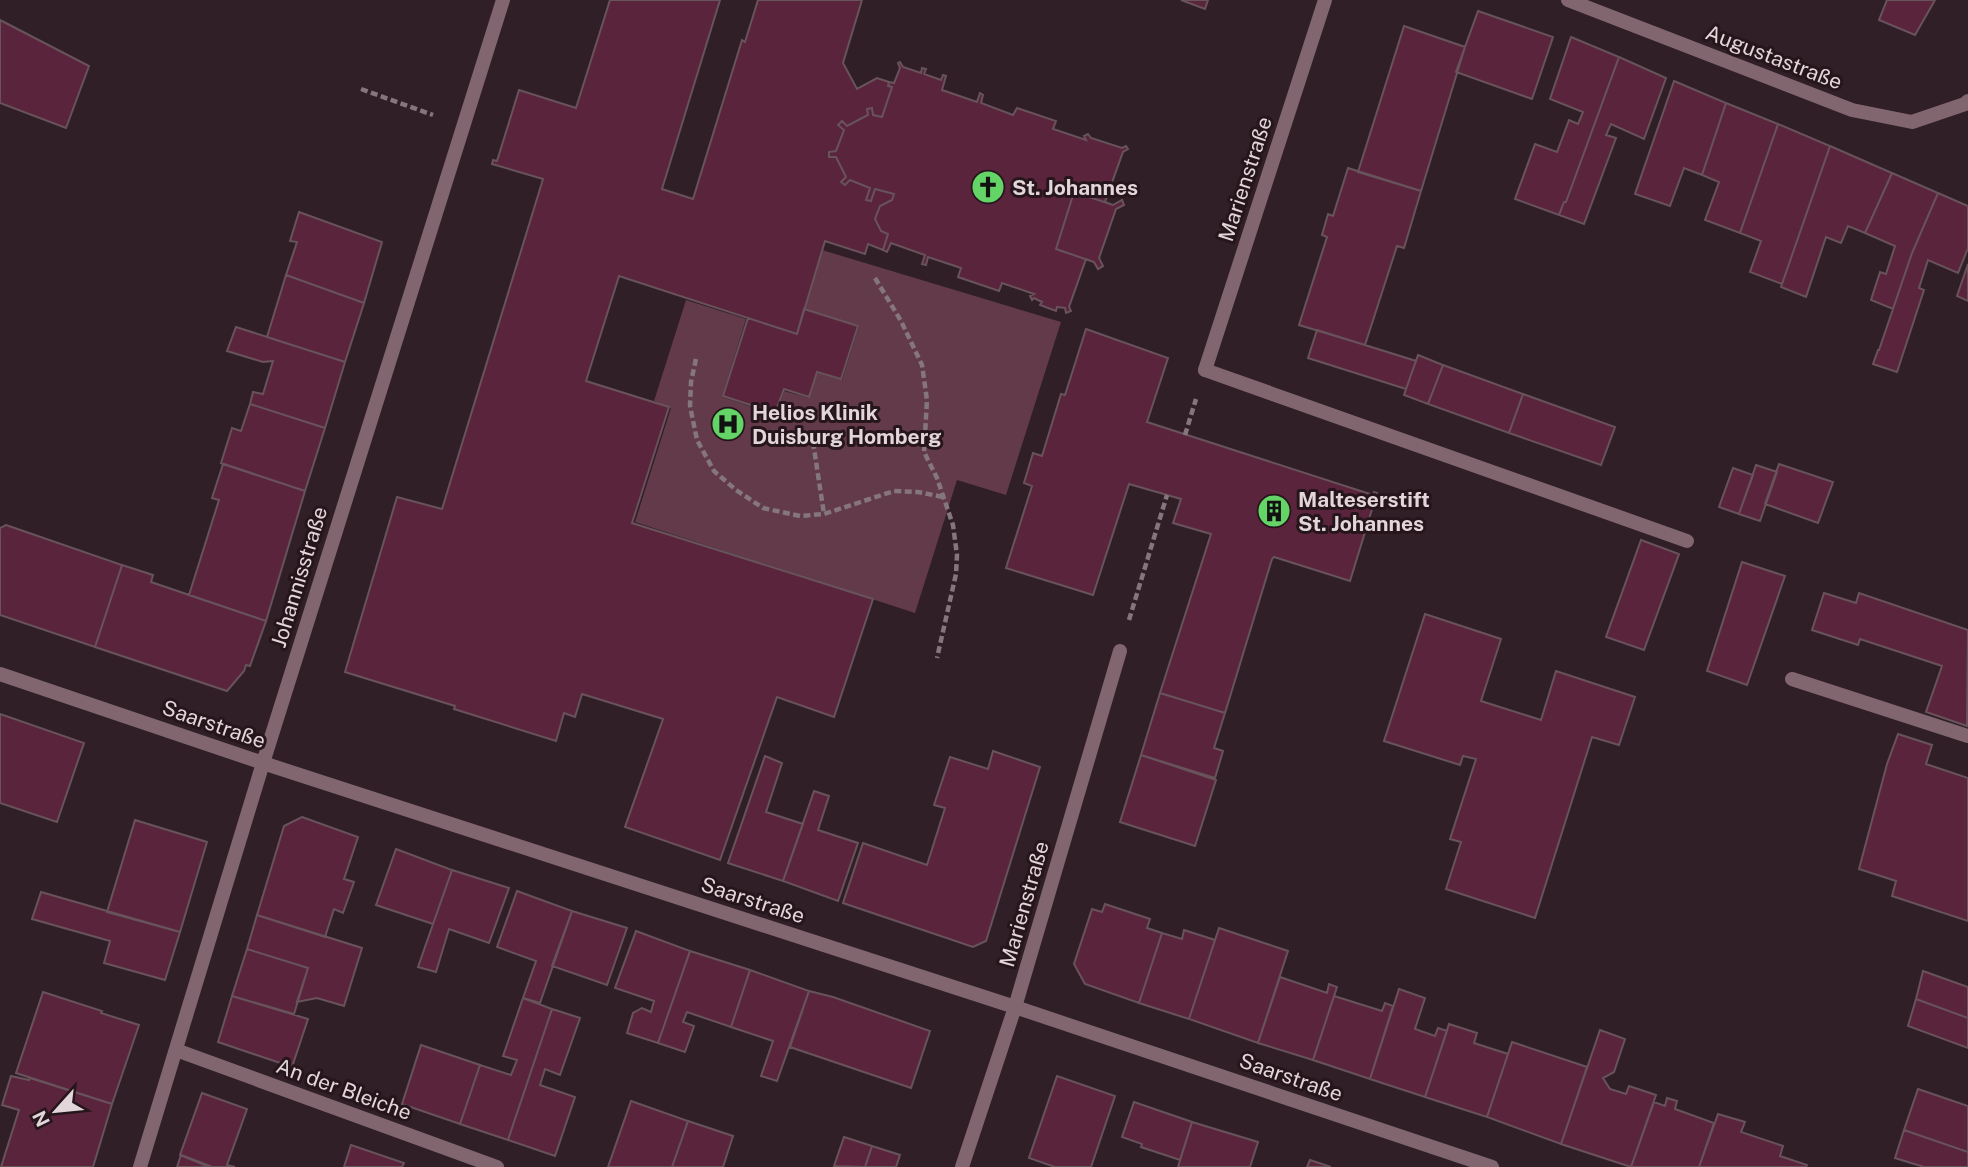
<svg xmlns="http://www.w3.org/2000/svg" width="1968" height="1167" viewBox="0 0 1968 1167" font-family="'Public Sans',sans-serif">
<style>
.green{fill:#623a4a}
.building{fill:#5a243d;stroke:#68535b;stroke-width:2}
.lines{fill:none;stroke-linecap:round;stroke-linejoin:round}
.path{stroke:#85767b;stroke-width:4.5;stroke-dasharray:7 3.5;stroke-linecap:butt}
.service{stroke:#816670;stroke-width:14}
.minor{stroke:#816670;stroke-width:14}
.tertiary{stroke:#816670;stroke-width:14}
.labels{text-anchor:middle;dominant-baseline:central;stroke-width:6;stroke-linejoin:round;paint-order:stroke}
.street-label{font-size:21px;fill:#e2d6da;stroke:#26161c}
.poi-label{font-size:21px;font-weight:bold;fill:#e2d6da;stroke:#26161c;text-anchor:start}
</style>
<rect width="100%" height="100%" fill="#301f26"/>
<path class="green" d="M822 250 1061 322 1006 495 957 480 915 613 635 522 671 408 654 401 686 300 746 319 722 397 776 415 784 391 809 398 817 373 842 380 859 326 804 309Z"/>
<path class="building" d="M610 0H720L662 189 693 199 742 40 745 42 758 0H862L843 63 857 89 877 78 889 82 888 86 892 87 882 117 873 115 872 108 867 109 868 115 847 126 842 121 838 125 844 130 836 151 829 152V157H836L846 177 841 182 845 185 850 180 870 188 866 200 871 201 875 189 894 194 892 200 880 206 875 219 881 231 888 234 883 250 868 244 865 254 825 241 797 334 619 276 586 381 669 407 632 523 873 599 834 717 777 697 720 860 625 827 663 719 582 694 575 717 564 713 556 741 454 709 455 706 345 672 397 497 442 509 543 179 492 164 493 160 497 161 519 90 576 108Z
M1181 0H1208L1205 9Z
M1887 0H1935L1915 35 1879 20Z
M1478 11 1553 37 1532 99 1456 72Z
M0 20 89 66 66 128 0 103Z
M1404 26 1465 47 1421 191 1358 172Z
M1571 37 1619 57 1566 202H1564L1559 215 1515 199 1535 144 1557 152 1569 120 1578 124 1583 112 1550 99Z
M1619 57 1666 78 1644 139 1611 124 1606 135 1616 138 1584 224 1559 215 1564 202H1566Z
M900 62 903 67 921 73 922 68 926 69 924 74 941 80 943 75 946 76 942 90 977 102 980 93 983 95 981 103 1013 115 1017 108 1056 121 1053 129 1086 140 1084 136 1088 134 1091 138 1122 148 1126 146 1128 149 1123 152 1105 202 1113 205 1122 200 1124 205 1116 209 1099 258 1103 266 1098 269 1094 262 1086 259 1069 307 1071 311 1066 313 1065 308 1057 307 1056 311 1040 305 1042 302 1034 298 1032 300 1030 296 1034 294 1002 283 999 291 958 277 961 268 928 257 926 265 922 264 925 255 891 243 887 252 883 250 888 234 881 231 875 219 880 206 892 200 894 194 875 189 871 201 866 200 870 188 850 180 845 185 841 182 846 177 836 157H829V152L836 151 844 130 838 125 842 121 847 126 868 115 867 109 872 108 873 115 882 117 892 87 888 86 889 82 894 83 900 68 898 63Z
M1674 81 1726 103 1702 175 1684 168 1670 206 1635 194Z
M1726 103 1778 124 1740 233 1705 220 1719 182 1702 175Z
M1778 124 1830 146 1782 284 1750 272 1761 241 1740 233Z
M1830 146 1892 173 1865 233 1848 226 1841 243 1826 237 1806 297 1781 287Z
M1348 168 1421 191 1404 248 1397 246 1365 345 1299 325 1327 237 1322 235 1328 214 1333 216Z
M1892 173 1938 193 1912 253 1893 309 1871 300 1880 272 1886 274 1895 246 1865 233Z
M1074 192 1113 205 1122 200 1124 205 1116 209 1099 258 1103 266 1098 269 1094 262 1056 249Z
M1938 193 1968 206V248L1958 273 1928 260 1919 288 1924 290 1897 372 1873 364 1878 350H1879L1912 253Z
M299 212 382 242 364 303 286 275 297 242 290 241Z
M1968 264V301L1957 296Z
M286 275 364 303 345 362 267 337Z
M804 309 858 326 841 379 817 372 809 397 784 389 775 413 723 396 748 318 797 334Z
M236 327 345 362 325 428 250 404 253 392 263 394 273 361 263 362 227 351Z
M1086 329 1168 358 1147 422 1373 495 1374 492 1377 493 1350 581 1274 557 1272 559 1225 713 1160 693 1211 534 1173 523 1181 499 1129 484 1093 595 1006 568 1032 486 1024 483 1033 453 1042 456 1061 394 1065 395Z
M1317 330 1416 361 1406 389 1308 358Z
M1418 355 1443 365 1428 404 1404 395Z
M1443 365 1523 394 1509 433 1428 404Z
M1523 394 1615 427 1601 465 1509 433Z
M250 404 325 428 305 491 221 463 232 428 241 431Z
M223 464 305 491 266 621 189 595 219 500 212 498Z
M1779 464 1833 482 1818 523 1765 504Z
M1756 465 1777 472 1760 521 1739 514Z
M1733 468 1753 475 1739 514 1719 507Z
M6 525 122 565 95 647 0 615V528Z
M1641 540 1679 554 1644 650 1606 637Z
M1742 562 1785 576 1747 685 1707 671Z
M122 565 153 575 151 582 266 621 250 666 246 665 244 671 227 691 95 647Z
M1824 593 1856 603 1859 593 1968 630 1967 726 1926 712 1942 666 1860 639 1858 645 1812 630Z
M1425 614 1501 639 1481 701 1541 720 1556 671 1635 697 1619 745 1592 737 1535 918 1446 889 1461 842 1450 839 1476 759 1463 756 1460 765 1384 741Z
M1160 693 1225 713 1214 748 1223 751 1215 778 1141 755Z
M0 714 84 743 57 822 0 803Z
M1898 734 1932 745 1926 764 1968 778V921L1892 896 1896 881 1859 869 1887 764Z
M993 751 1040 767 986 941 973 947 843 903 863 843 927 865 945 808 934 805 950 757 988 769Z
M1141 755 1216 780 1195 846 1120 822Z
M765 756 782 763 766 812 803 824 783 881 728 863Z
M814 791 829 796 818 830 858 843 838 901 783 881Z
M302 817 358 837 344 879 354 882 343 913 334 909 325 937 257 915 284 826Z
M135 820 207 842 180 932 107 912Z
M396 849 452 870 433 924 376 905Z
M452 870 509 888 489 943 449 929 436 972 418 967Z
M517 891 572 911 540 1003 523 998 536 961 497 947Z
M41 892 180 932 165 980 104 963 110 941 32 919Z
M1105 904 1150 919 1147 928 1162 933 1139 1003 1085 984 1074 964 1092 909 1102 912Z
M572 911 627 928 607 985 552 966Z
M257 915 362 948 344 1006 317 998 297 1002 308 968 247 949Z
M1219 928 1288 951 1258 1043 1189 1019Z
M1184 930 1215 940 1189 1019 1139 1003 1162 933 1182 939Z
M636 931 690 951 658 1043 627 1033 633 1013 642 1008 651 1012 654 1001 615 988Z
M247 949 308 968 294 1014 232 996Z
M690 951 750 970 731 1027 687 1012 683 1022 694 1026 685 1052 658 1043Z
M750 970 809 991 777 1081 761 1076 773 1041 731 1027Z
M1923 971 1968 987V1018L1916 999Z
M1280 977 1327 993 1329 984 1337 987 1313 1060 1258 1043Z
M1399 989 1425 998 1415 1029 1435 1036 1438 1028 1447 1031 1425 1097 1370 1079Z
M809 991 833 997 930 1031 911 1088 790 1047Z
M43 992 102 1011 101 1013 139 1025 112 1104 16 1073Z
M232 996 308 1019 292 1067 218 1042Z
M1334 996 1382 1011 1385 1003 1393 1006 1370 1079 1313 1060Z
M523 998 552 1009 508 1140 460 1124 480 1065 511 1075 517 1060 503 1056Z
M1916 999 1968 1018V1048L1908 1026Z
M552 1009 580 1018 560 1075 545 1069 540 1085 575 1097 555 1156 508 1140Z
M1449 1024 1477 1033 1474 1043 1508 1054 1487 1117 1425 1097Z
M1600 1030 1625 1039 1614 1072 1603 1078 1610 1089 1626 1094 1629 1086 1656 1095 1631 1167 1561 1144Z
M1512 1042 1587 1067 1561 1144 1487 1117Z
M421 1045 480 1065 460 1124 402 1104Z
M11 1076 29 1080 30 1078 112 1104 93 1167H1L19 1110 2 1105Z
M1057 1076 1115 1096 1091 1167H1055L1029 1158Z
M1918 1089 1968 1106V1152L1904 1130Z
M202 1093 247 1109 227 1165 235 1167H209L180 1155Z
M1667 1098 1677 1101 1675 1109 1714 1123 1699 1167H1631L1654 1102 1665 1106Z
M631 1101 688 1121 672 1167H608Z
M1134 1102 1192 1122 1180 1160 1141 1147 1142 1144 1122 1137Z
M1718 1114 1745 1122 1741 1132 1783 1146 1780 1156 1807 1165 1806 1167H1699Z
M688 1121 733 1136 723 1167H672Z
M1192 1122 1258 1142 1250 1167H1178Z
M1904 1130 1968 1152V1167H1924L1895 1158Z
M844 1137 872 1146 865 1167 834 1166Z
M351 1145 404 1163 402 1167H344Z
M872 1146 900 1155 896 1167H865Z
M181 1155 210 1166 209 1167H177Z
M1310 1160 1331 1167H1307Z"/>
<g class="lines">
<path class="path" d="M361 89 433 115
M875 278 901 321 922 365 927 400 924 452 937 478 953 525 957 555 956 574 937 658
M696 359 691 382 690 406 697 440 714 471 736 490 763 508 800 516 824 514 894 491 918 492 943 497
M1185 435 1196 399
M813 442 824 514
M1129 620 1167 495"/>
<path class="service" d="M1205 370 1687 541
M1792 679 1968 736"/>
<path class="minor" d="M1205 370 1325 0
M0 674 263 763 1015 1007 1492 1167
M176 1050 497 1167
M140 1167 263 763 503 0
M962 1167 1015 1007 1120 651"/>
<path class="tertiary" d="M1568 0 1852 110 1912 122 1965 104 1968 101"/>
</g>
<defs>
<symbol id="church-disc" viewBox="-11 -11 22 22"><circle r="9.5" fill="#65d467" stroke="#26161c"/><path d="M-1.2-6h2.4v3.5h3.3v2.4h-3.3V6h-2.4V-.1h-3.3v-2.4h3.3Z" fill="#111"/></symbol>
<symbol id="hospital-disc" viewBox="-11 -11 22 22"><circle r="9.5" fill="#65d467" stroke="#26161c"/><path d="M-5-5h3v3.5h4V-5h3V5h-3V1.5h-4V5h-3Z" fill="#111"/></symbol>
<symbol id="building-disc" viewBox="-11 -11 22 22"><circle r="9.5" fill="#65d467" stroke="#26161c"/><path d="M-4-6H4V6H1V3H-1V6H-4ZM-2.5-4.3h1.7v1.8h-1.7ZM.8-4.3h1.7v1.8H.8ZM-2.5-1h1.7V.8h-1.7ZM.8-1h1.7V.8H.8Z" fill="#111"/></symbol>
</defs>
<g fill-rule="evenodd">
<use href="#church-disc" x="969" y="168" width="38" height="38"/>
<use href="#hospital-disc" x="709" y="405" width="38" height="38"/>
<use href="#building-disc" x="1255" y="492" width="38" height="38"/>
</g>
<g class="labels">
<g class="street-label">
<text transform="translate(1774 57) rotate(21)">Augustastraße</text>
<text transform="translate(1245 179) rotate(-72)">Marienstraße</text>
<text transform="translate(299 577) rotate(-73)">Johannisstraße</text>
<text transform="translate(214 724) rotate(19)">Saarstraße</text>
<text transform="translate(753 900) rotate(18)">Saarstraße</text>
<text transform="translate(1024 904) rotate(-74)">Marienstraße</text>
<text transform="translate(1291 1077) rotate(19)">Saarstraße</text>
<text transform="translate(344 1089) rotate(20)">An der Bleiche</text>
</g>
<g class="poi-label">
<text x="1012" y="187">St. Johannes</text>
<text x="752" y="412">Helios Klinik<tspan x="752" dy="24">Duisburg Homberg</tspan></text>
<text x="1298" y="499">Malteserstift<tspan x="1298" dy="24">St. Johannes</tspan></text>
</g>
</g>
<g transform="translate(56 1111) rotate(243)" stroke="#26161c" stroke-width="5" paint-order="stroke">
<path d="M0-5L12 26L0 18L-12 26Z" fill="#e2d6da"/>
<text y="-10" font-size="19" font-weight="bold" text-anchor="middle" fill="#e2d6da">N</text>
</g>
</svg>
